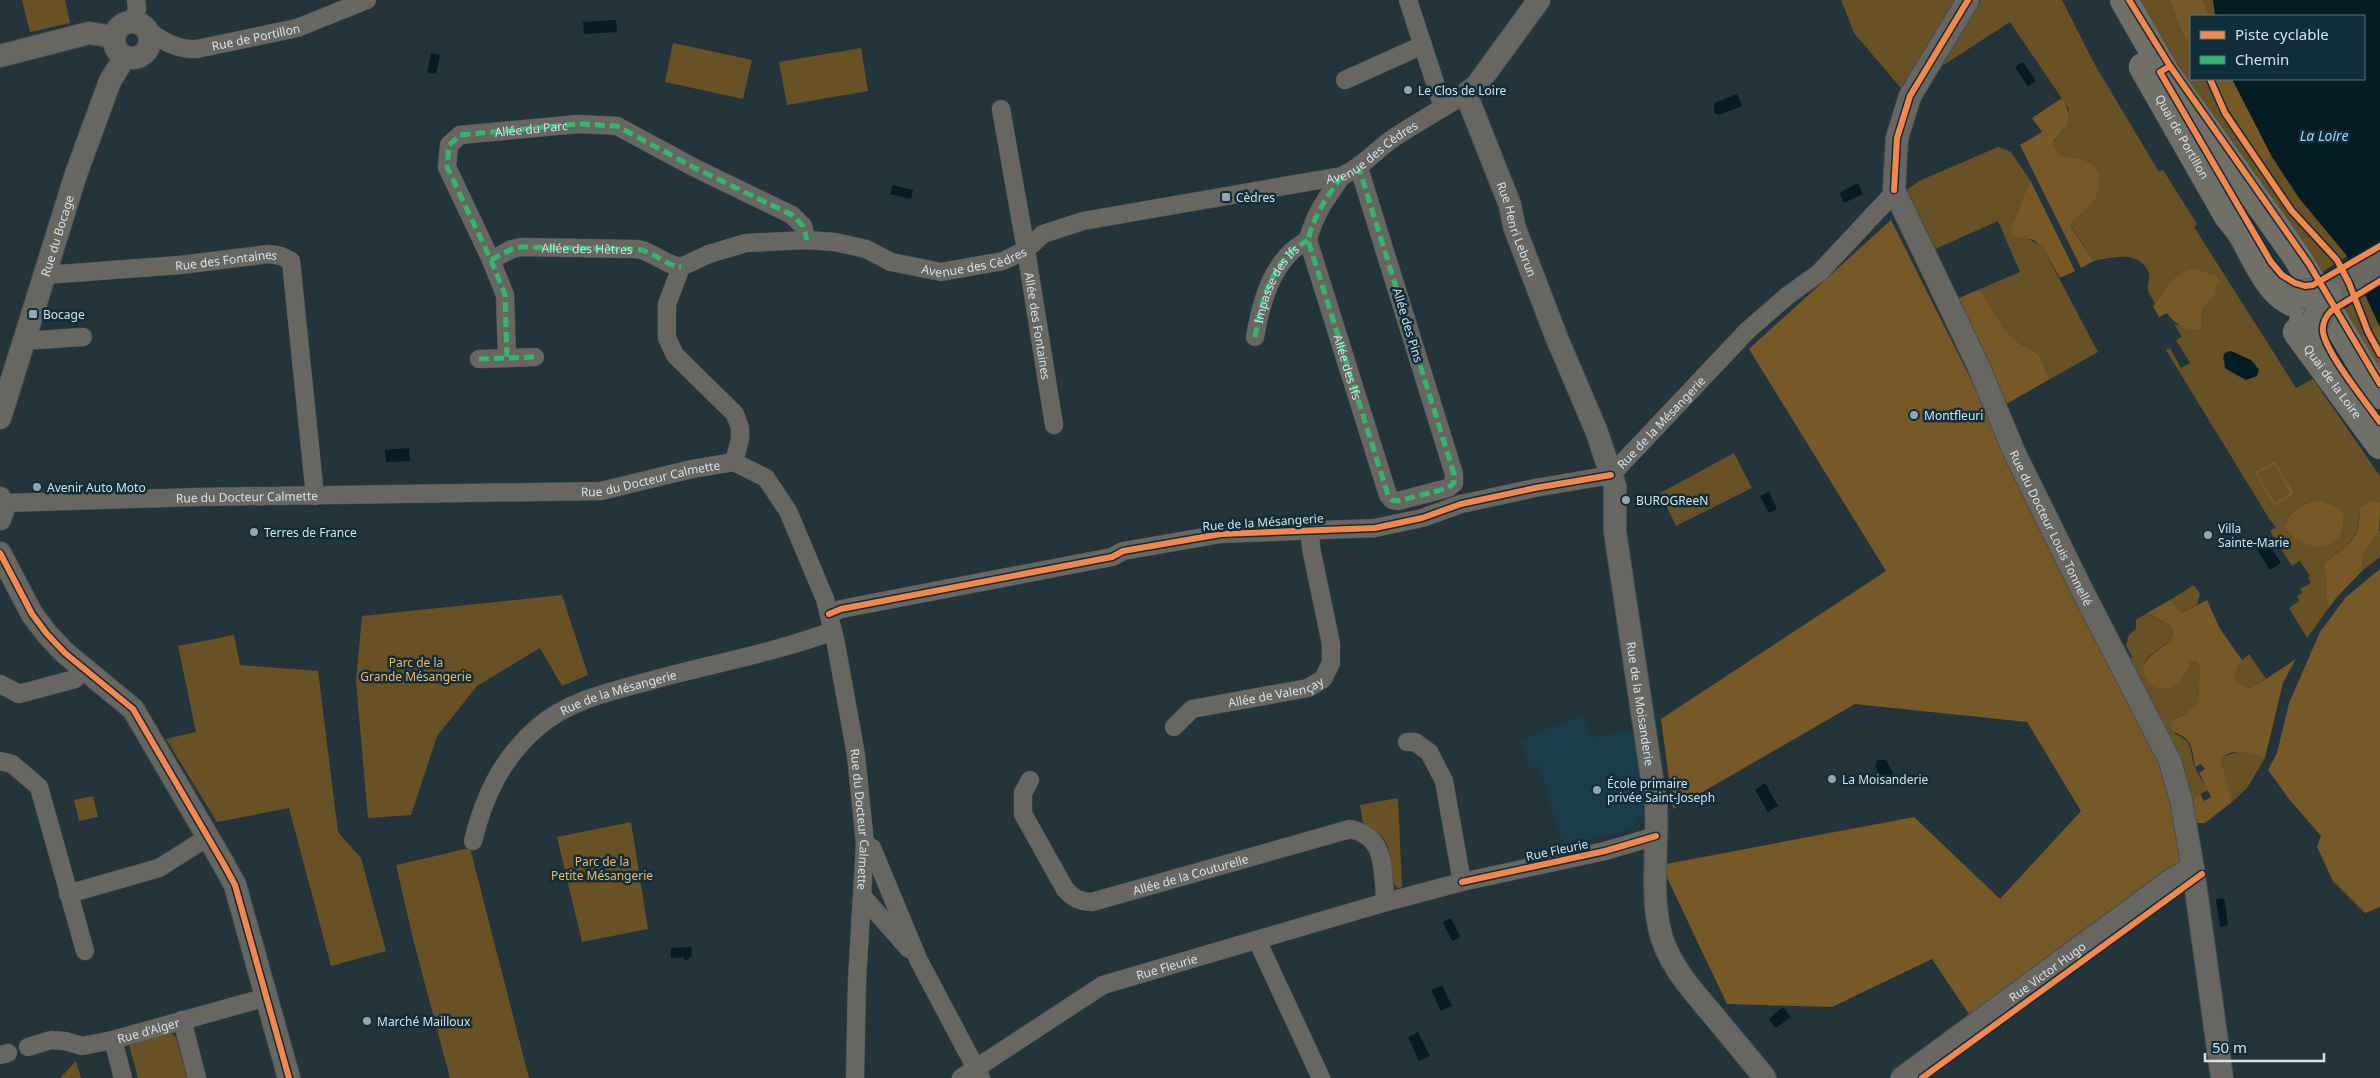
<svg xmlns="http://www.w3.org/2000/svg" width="2380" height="1078" viewBox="0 0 2380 1078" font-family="'Noto Sans',sans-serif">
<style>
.built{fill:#193d4b}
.green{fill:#695126;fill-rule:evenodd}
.forest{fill:#765927;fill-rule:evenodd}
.water{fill:#051c25}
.pier{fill:#24343b}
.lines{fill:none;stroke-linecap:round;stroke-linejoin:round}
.minor-casing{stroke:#424f55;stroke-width:19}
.tertiary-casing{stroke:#424f55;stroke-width:24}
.secondary-casing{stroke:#424f55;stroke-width:26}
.primary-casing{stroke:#424f55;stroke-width:29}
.minor{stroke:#686660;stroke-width:18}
.tertiary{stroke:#686660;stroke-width:22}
.secondary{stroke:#696863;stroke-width:25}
.primary{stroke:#707069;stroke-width:28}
.primary-bridge-casing{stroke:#424f55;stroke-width:29;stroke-linecap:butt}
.primary-bridge{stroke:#707069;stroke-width:28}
.quiet{stroke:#33b770;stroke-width:5;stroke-dasharray:10 5;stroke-linecap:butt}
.cycleway-casing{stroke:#102d39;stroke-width:9}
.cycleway{stroke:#f5874c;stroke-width:6}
.poi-dot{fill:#95a5ad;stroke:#102d39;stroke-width:2}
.labels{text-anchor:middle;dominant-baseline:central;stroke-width:5;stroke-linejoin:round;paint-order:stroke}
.street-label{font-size:12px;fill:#d2e2ea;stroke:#102d39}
.poi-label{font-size:12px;fill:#d2e2ea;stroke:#102d39;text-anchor:start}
.park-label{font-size:12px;fill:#efb966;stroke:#102d39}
.water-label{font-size:14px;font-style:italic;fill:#9ed9f4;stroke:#102d39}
</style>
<rect width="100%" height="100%" fill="#24343b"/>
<path class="built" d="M1583 714 1592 738 1639 727 1651 812 1641 815 1631 830 1564 846 1538 766 1531 768 1520 740Z"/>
<path class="green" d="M22 0H65L70 23 30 32Z
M1841 0H1972L1905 93 1854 33Z
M1981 0H2062L2095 65 2159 172 2163 170 2197 224 2194 227 2296 388 2313 379 2380 476V502L2373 500 2359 507C2361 539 2348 546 2323 563 2329 579 2323 593 2328 609L2307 638 2289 608 2299 601 2297 596 2302 593 2300 589 2311 583 2308 578 2310 576 2300 561 2292 566 2270 531 2276 527 2270 520 2166 350 2170 348 2181 368 2190 363 2176 340 2182 337 2174 324 2195 330 2202 325C2199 311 2203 306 2214 297V286L2221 283 2161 298 2155 304C2153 299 2149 294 2148 290 2147 285 2150 280 2149 274 2141 250 2113 257 2094 261L2071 226V222L2090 206 2086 161C2073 159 2055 158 2054 142L2063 131 2069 109 2010 22 1942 66ZM2231 351 2256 364 2242 378 2225 368 2223 357 2225 352ZM2275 460 2295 494 2274 506 2254 472ZM2319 500 2285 526C2290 509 2303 503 2319 500Z
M2134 0H2170L2181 31 2191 48V79H2209L2263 162 2223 79H2364V16H2191L2175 0H2380L2339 245 2347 256 2318 275 2214 126Z
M673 43 752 60 743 99 665 82Z
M861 48 868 91 787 105 779 62Z
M1998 147 2011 152 2030 180 2010 230C2022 238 2033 239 2043 248L2098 352 2050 379 2038 354 2019 343 2004 329 1980 289 2020 272 1998 221 1933 250 1904 192 1919 181Z
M2366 295 2373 311 2380 307V358L2364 334 2356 339 2340 312Z
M1734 453 1752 488 1676 526 1660 493Z
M2274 464 2291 493 2275 502 2258 474Z
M2380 530V557L2362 571C2362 555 2366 541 2380 530Z
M2194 585 2200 594 2197 605 2182 613 2170 600Z
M562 595 588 675 562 686 540 648 477 686 437 736 411 815 368 818 356 682 362 616Z
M2147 613C2153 618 2162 620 2168 625 2184 638 2153 651 2147 659 2142 665 2144 672 2145 679L2177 684 2191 661H2196L2200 667 2198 701 2185 714 2173 720 2175 734C2192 740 2190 749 2194 765 2197 773 2203 782 2208 790L2190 800 2126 660 2132 657 2126 645 2129 635 2136 629V620Z
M234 635 240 665 318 671 338 832 361 858 386 951 331 966 289 808 217 822 166 739 196 732 178 646Z
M2249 654 2266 679 2249 688 2236 681 2234 676 2242 660Z
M2241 751 2265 758 2247 788 2232 802 2221 759 2224 756Z
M93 796 98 817 79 821 74 800Z
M1398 798 1402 887 1398 888C1388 882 1392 858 1388 847 1384 836 1373 828 1363 823L1360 805Z
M631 822 648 929 582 942 557 837Z
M470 848 529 1078H450L414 943 396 865Z
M167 1031 176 1037 187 1078H138L128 1041Z
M76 1061 81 1078H60Z"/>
<path class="forest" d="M2170 0H2202L2209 16H2191V48L2181 31Z
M2209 79H2232L2272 157 2263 162Z
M2062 98C2074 117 2068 126 2054 141 2055 161 2074 156 2086 161 2106 169 2101 194 2089 207 2084 212 2077 217 2071 222V227L2094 261 2081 268 2020 145 2042 132 2032 118Z
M2030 180 2075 271 2060 278 2043 248 2034 240 2014 236 2010 230Z
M1891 220 2163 762 2182 867 1975 1023 1932 959 1832 1007 1727 1004 1661 865 1914 817 2000 899 2081 811 2027 722 1855 704 1673 809 1661 719 1886 571 1749 349Z
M2195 269 2216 276 2221 282 2215 286 2214 297C2203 306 2199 311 2202 325L2200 329C2186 333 2174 323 2167 313L2159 317 2153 306C2169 289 2169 274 2195 269Z
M1980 289 2004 329 2019 343 2038 354 2050 379 2003 406 1957 299Z
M2379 325 2380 327V379L2356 339Z
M2275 460 2295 494 2274 507 2254 472ZM2274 465 2290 493 2275 502 2258 474Z
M2319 500 2341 509C2355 558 2296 553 2285 526 2290 509 2303 503 2319 500Z
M2373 500 2380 502C2380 509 2380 526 2379 531 2368 547 2362 549 2362 571L2337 597 2328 609C2323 593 2329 579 2323 563 2348 546 2362 539 2359 507Z
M2380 569V907L2365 913 2333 881 2317 847 2321 836 2289 799 2268 770 2277 753 2289 703 2320 632 2346 597Z
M2170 600 2182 613 2207 600 2220 629 2242 660 2234 676 2236 681 2249 688 2266 679 2296 659 2283 683 2265 758C2252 754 2231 746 2221 759L2232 802 2205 823H2197L2190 800 2200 794 2204 801 2211 797 2199 773 2205 769 2201 764 2195 767C2193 757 2193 743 2184 737 2178 733 2175 734 2171 728L2173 720 2185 714 2198 701 2200 667 2196 661H2191C2188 668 2183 679 2177 684 2164 695 2142 686 2143 669 2144 653 2177 645 2172 630 2169 622 2154 618 2147 613Z"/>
<path class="water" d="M2213 0H2380V327L2347 256 2299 198 2272 157 2232 79H2364V16H2215Z
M616 20 617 32 584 34 583 22Z
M431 53 440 55 436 74 427 72Z
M2023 62 2036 81 2028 87 2015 67Z
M1737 94 1742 106 1719 115 1714 113V103Z
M1858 183 1863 194 1844 203 1839 193Z
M893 185 913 190 911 199 890 194Z
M2231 351 2251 360 2259 370 2257 376 2246 380 2225 368 2224 354Z
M409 448 410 461 386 462 385 450Z
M1769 492 1777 509 1769 513 1760 496Z
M2267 541 2281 563 2270 570 2256 548Z
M1878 760H1886L1897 781 1886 787 1875 766Z
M1765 783 1778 806 1768 812 1755 790Z
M2224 898 2228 925 2220 927 2216 899Z
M1451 918 1460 937 1452 941 1443 922Z
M691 947 692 956 689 957V959L685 960 684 957 671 958V948Z
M1442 985 1452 1006 1441 1011 1431 990Z
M1783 1007 1791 1017 1776 1028 1769 1019Z
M1418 1032 1430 1056 1419 1061 1408 1037Z"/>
<path class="pier" d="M2380 241V285L2364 295 2347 261Z"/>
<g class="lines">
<defs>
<g id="minor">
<path d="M1408 0 1443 107"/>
<path d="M133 22 137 9 136 0"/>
<path id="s1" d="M146 29C162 41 177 50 197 49L297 28 367 0"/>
<path d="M1345 80 1423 45"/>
<path id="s2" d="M1001 109 1026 250 1054 425"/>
<path id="s3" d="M1342 176C1327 197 1314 215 1308 240L1388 495 1392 500 1398 501 1448 488 1454 483V474L1359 168"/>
<path id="s4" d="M491 260 512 249 521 247 636 249C654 251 664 265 681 267"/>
<path id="s5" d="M45 275 180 265 269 254 281 256 291 261 315 496"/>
<path id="s6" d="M1255 337C1260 308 1268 276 1289 254 1294 248 1302 244 1308 240"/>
<path d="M24 341 83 337"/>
<path id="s7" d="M507 357 505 295 491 260 447 167 449 145 460 135 578 124 617 126 695 168 792 215 803 226 807 240"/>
<path d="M479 359 535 357"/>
<path id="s8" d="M734 462 740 439V428L735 414 675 355 667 338V304L681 267 709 254 746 243 807 240 835 242 866 249 891 262 941 272 1003 261 1026 250 1043 234 1083 221 1342 176C1362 167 1374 152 1392 139 1416 123 1441 109 1466 94"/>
<path id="s9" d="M3 503 197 497 601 491 692 469 734 462 766 478 788 511 825 599 836 644 856 755 865 844 857 981 855 1078"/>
<path id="s10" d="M829 614 841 609 1112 557 1123 551 1221 534 1375 528 1422 518 1461 504 1535 488 1611 475 1747 331 1787 296 1819 273 1891 196 1894 190"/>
<path d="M0 684 19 694 75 679 83 667"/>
<path id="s11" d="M1174 727 1192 709 1308 688 1323 679 1331 663V644L1311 548 1310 530"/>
<path d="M1407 742H1415L1429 752 1444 781 1462 882"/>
<path d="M0 761 12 764 39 787 85 951"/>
<path id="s12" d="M1030 780 1023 793V814L1065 889C1073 898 1080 902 1092 902L1350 829C1388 837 1381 870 1386 902"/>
<path id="s13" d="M473 841C484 796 502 758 538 727 567 702 605 693 642 683 705 665 771 654 833 631"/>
<path d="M865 844 872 848 918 959 981 1078"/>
<path d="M68 894 159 868 208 837"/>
<path d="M863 897 909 949"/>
<path d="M1257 940 1321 1078"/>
<path d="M182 1020 197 1078"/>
<path d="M113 1040 123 1078"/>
<path id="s14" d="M28 1047 51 1040 65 1041 82 1046 113 1040 267 997"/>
<path d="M0 1055 8 1053"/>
<path id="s15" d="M961 1078 1103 985 1386 902 1462 882 1605 851 1656 836"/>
</g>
<g id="tertiary">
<path id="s16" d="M1539 0 1477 85 1466 94 1510 205 1514 226 1556 336 1596 430 1615 486V532L1656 805C1658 843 1651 890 1659 927 1666 962 1691 989 1714 1016 1731 1037 1748 1057 1765 1078"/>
<path id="s17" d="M1968 0 1910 96 1897 138 1894 190 1977 363 2015 454 2082 590 2170 761 2181 800 2193 868 2222 1078"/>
<circle cx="132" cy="40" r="18"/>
<path d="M0 56 89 33 114 37"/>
<path id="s18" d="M0 418 76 174 110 81 125 57"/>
<path d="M0 498 4 507 0 519"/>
<path d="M0 553 32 614 47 634 65 653 133 709 223 863 235 885 289 1078"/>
<path id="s19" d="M1902 1078 2171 880 2193 868"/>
</g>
<path id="secondary" d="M2328 295 2380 264"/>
<g id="primary">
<path d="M2124 0 2164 70 2295 254 2380 395"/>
<path id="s20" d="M2143 67 2228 216C2233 222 2238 228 2242 234 2258 261 2272 306 2310 306L2303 322 2308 345"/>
<path id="s21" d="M2297 332 2380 445"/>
</g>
</defs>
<use href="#minor" class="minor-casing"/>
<use href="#tertiary" class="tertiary-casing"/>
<use href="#secondary" class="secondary-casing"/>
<use href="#primary" class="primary-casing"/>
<use href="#minor" class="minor"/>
<use href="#tertiary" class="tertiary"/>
<use href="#secondary" class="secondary"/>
<use href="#primary" class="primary"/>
<defs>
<path id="primary-bridge" d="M2299 294 2319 292 2328 295
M2315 322 2328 295"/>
</defs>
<use href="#primary-bridge" class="primary-bridge-casing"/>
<use href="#primary-bridge" class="primary-bridge"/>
<path class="quiet" d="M1342 176C1327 197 1314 215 1308 240L1388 495 1392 500 1398 501 1448 488 1454 483V474L1359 168
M491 260 512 249 521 247 636 249C654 251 664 265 681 267
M1255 337C1260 308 1268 276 1289 254 1294 248 1302 244 1308 240
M507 357 505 295 491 260 447 167 449 145 460 135 578 124 617 126 695 168 792 215 803 226 807 240
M479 359 535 357"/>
<defs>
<path id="cycleway" d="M2129 0 2170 66 2309 264 2380 384
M2170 66 2160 72 2271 262 2282 275 2295 283 2305 286 2313 285 2380 246
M2210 79 2225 113 2291 210 2337 260 2349 283 2368 332 2380 354
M1894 190 1897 138 1910 96 1968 0
M2380 281 2331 311C2326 316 2322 324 2323 332 2326 353 2366 402 2380 422
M0 553 32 614 47 634 65 653 133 709 223 863 235 885 289 1078
M829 614 841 609 1112 557 1123 551 1221 534 1375 528 1422 518 1461 504 1535 488 1611 475
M1462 882 1605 851 1656 836
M1922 1078 2202 874"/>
</defs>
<use href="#cycleway" class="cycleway-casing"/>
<use href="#cycleway" class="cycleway"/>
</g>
<g class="poi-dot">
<circle cx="1408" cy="90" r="5"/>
<rect x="1221" y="192" width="10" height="10" rx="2.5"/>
<rect x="28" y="309" width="10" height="10" rx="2.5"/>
<circle cx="1914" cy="415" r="5"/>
<circle cx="37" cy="487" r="5"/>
<circle cx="1626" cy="500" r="5"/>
<circle cx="254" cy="532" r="5"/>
<circle cx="2208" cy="535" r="5"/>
<circle cx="1832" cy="779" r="5"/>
<circle cx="1597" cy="790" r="5"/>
<circle cx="367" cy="1021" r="5"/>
</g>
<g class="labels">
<g class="street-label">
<text stroke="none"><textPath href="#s1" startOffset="116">Rue de Portillon</textPath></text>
<text stroke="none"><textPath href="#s7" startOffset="311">Allée du Parc</textPath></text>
<text stroke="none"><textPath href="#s20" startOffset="80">Quai de Portillon</textPath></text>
<text stroke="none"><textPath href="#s8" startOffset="950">Avenue des Cèdres</textPath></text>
<text stroke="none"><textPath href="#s16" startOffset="264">Rue Henri Lebrun</textPath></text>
<text stroke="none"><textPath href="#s18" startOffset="191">Rue du Bocage</textPath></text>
<text stroke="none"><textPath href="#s4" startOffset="99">Allée des Hêtres</textPath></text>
<text stroke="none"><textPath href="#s8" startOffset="530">Avenue des Cèdres</textPath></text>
<text stroke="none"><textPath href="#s5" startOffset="182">Rue des Fontaines</textPath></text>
<text stroke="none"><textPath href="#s6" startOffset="58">Impasse des Ifs</textPath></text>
<text transform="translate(1408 325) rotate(73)">Allée des Pins</text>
<text stroke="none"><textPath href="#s2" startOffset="220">Allée des Fontaines</textPath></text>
<text stroke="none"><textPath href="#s3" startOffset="206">Allée des Ifs</textPath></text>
<text stroke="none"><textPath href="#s21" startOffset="61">Quai de la Loire</textPath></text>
<text stroke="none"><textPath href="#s10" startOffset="870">Rue de la Mésangerie</textPath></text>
<text stroke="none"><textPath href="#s9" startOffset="649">Rue du Docteur Calmette</textPath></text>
<text stroke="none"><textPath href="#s9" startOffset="244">Rue du Docteur Calmette</textPath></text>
<text transform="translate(1263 522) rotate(-4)">Rue de la Mésangerie</text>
<text stroke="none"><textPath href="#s17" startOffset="581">Rue du Docteur Louis Tonnellé</textPath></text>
<text stroke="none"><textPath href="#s11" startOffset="111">Allée de Valençay</textPath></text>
<text stroke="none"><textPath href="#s13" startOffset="222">Rue de la Mésangerie</textPath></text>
<text stroke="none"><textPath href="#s16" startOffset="759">Rue de la Moisanderie</textPath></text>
<text stroke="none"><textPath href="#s9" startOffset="1129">Rue du Docteur Calmette</textPath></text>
<text transform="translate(1557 850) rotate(-12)">Rue Fleurie</text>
<text stroke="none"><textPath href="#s12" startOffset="255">Allée de la Couturelle</textPath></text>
<text stroke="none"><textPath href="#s15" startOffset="236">Rue Fleurie</textPath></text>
<text stroke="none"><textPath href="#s19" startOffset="180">Rue Victor Hugo</textPath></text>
<text stroke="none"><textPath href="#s14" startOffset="124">Rue d'Alger</textPath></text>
</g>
<g class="poi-label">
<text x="1418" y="90">Le Clos de Loire</text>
<text x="1236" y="197">Cèdres</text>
<text x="43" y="314">Bocage</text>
<text x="1924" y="415">Montfleuri</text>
<text x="47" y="487">Avenir Auto Moto</text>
<text x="1636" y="500">BUROGReeN</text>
<text x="2218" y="528">Villa<tspan x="2218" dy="14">Sainte-Marie</tspan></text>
<text x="264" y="532">Terres de France</text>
<text x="1842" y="779">La Moisanderie</text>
<text x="1607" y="783">École primaire<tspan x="1607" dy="14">privée Saint-Joseph</tspan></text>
<text x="377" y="1021">Marché Mailloux</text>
</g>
<g class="park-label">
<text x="416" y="662">Parc de la<tspan x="416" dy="14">Grande Mésangerie</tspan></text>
<text x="602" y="861">Parc de la<tspan x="602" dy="14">Petite Mésangerie</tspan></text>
</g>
<g class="water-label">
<text x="2324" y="135">La Loire</text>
</g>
</g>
<rect x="2190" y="15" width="175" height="65" fill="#102d39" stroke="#5e7580"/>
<rect x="2200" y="31" width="25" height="8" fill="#f5874c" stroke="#5e7580"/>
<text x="2235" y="40" font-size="15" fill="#d2e2ea">Piste cyclable</text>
<rect x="2200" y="56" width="25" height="8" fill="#33b770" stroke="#5e7580"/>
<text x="2235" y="65" font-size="15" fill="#d2e2ea">Chemin</text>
<path d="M2205 1053v8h119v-8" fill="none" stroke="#d2e2ea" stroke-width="2.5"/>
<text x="2212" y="1053" font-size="15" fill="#d2e2ea" stroke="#102d39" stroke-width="4" paint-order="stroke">50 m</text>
</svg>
